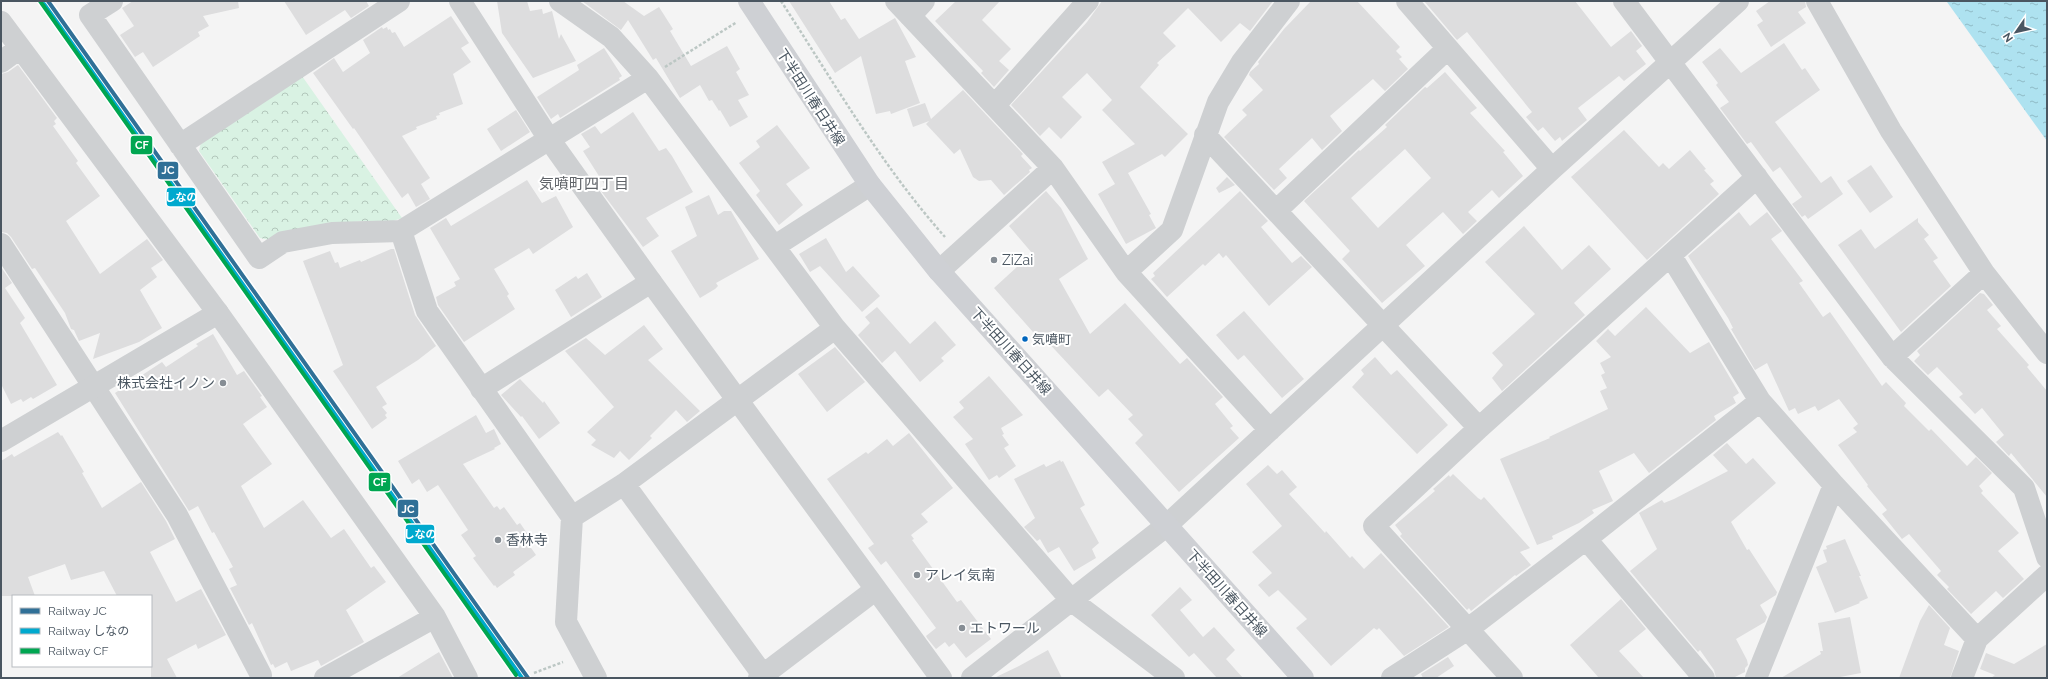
<svg xmlns="http://www.w3.org/2000/svg" width="2048" height="679" viewBox="0 0 2048 679" font-family="Raleway,'Noto Sans JP',sans-serif">
<style>
.park{fill:url(#park-crowns)}
.water{fill:url(#water-ripples)}
.building{fill:#ddddde;fill-rule:evenodd}
.lines{fill:none;stroke-linecap:round;stroke-linejoin:round}
.path{stroke:#bcc7c4;stroke-width:2.5;stroke-dasharray:3 2;stroke-linecap:butt}
.minor{stroke:#ced0d2;stroke-width:22}
.tertiary{stroke:#ced0d2;stroke-width:22}
.secondary{stroke:#ced0d4;stroke-width:22}
.rail-1-casing{stroke:#fff;stroke-width:7}
.rail-2-casing{stroke:#fff;stroke-width:7}
.rail-3-casing{stroke:#fff;stroke-width:7}
.rail-1{stroke:#307097;stroke-width:4}
.rail-2{stroke:#00a9ce;stroke-width:4}
.rail-3{stroke:#00a651;stroke-width:4}
.poi-dot{fill:#868d94;stroke:#fff;stroke-width:1.5}
.bus-dot{fill:#0065bd;stroke:#fff;stroke-width:1.5}
.labels{text-anchor:middle;dominant-baseline:central;stroke-width:4;stroke-linejoin:round;paint-order:stroke}
.bus-label{font-size:13px;fill:#4a5661;stroke:#fff;text-anchor:start}
.street-label{font-size:14px;fill:#4a5661;stroke:#fff}
.poi-label{font-size:14px;fill:#4a5661;stroke:#fff;text-anchor:start}
.neighbourhood-label{font-size:15px;fill:#5f6368;stroke:#fff}
.line-badge{stroke:#fff;stroke-width:1.5}
.badge-label{font-size:11px;text-anchor:middle;font-weight:bold;fill:#fff}
</style>
<defs>
<pattern id="park-crowns" width="20" height="18" patternUnits="userSpaceOnUse"><rect width="20" height="18" fill="#d9f2e3"/><path d="M2 6a3 3 0 1 1 6 0M12 15a3 3 0 1 1 6 0" fill="none" stroke="#b2c7bb"/></pattern>
<pattern id="water-ripples" width="26" height="14" patternUnits="userSpaceOnUse"><rect width="26" height="14" fill="#aee2f0"/><path d="M2 4q2-2 4 0t4 0M15 11q2-2 4 0t4 0" fill="none" stroke="#90bac6"/></pattern>
</defs>
<rect width="100%" height="100%" fill="#f4f4f4"/>
<path class="park" d="M302 76 402 218 393 221H361L283 232 270 240 260 238 199 151 201 142Z"/>
<path class="water" d="M1947 1H2047V141L1947 2Z"/>
<path class="building" d="M133 1H238L239 8 203 16 209 26 198 32 200 36 153 67 143 52 135 57 120 35 134 26 122 8Z
M284 1H366L369 6 351 18 345 10 306 35Z
M497 1H527L530 11 542 9 543 14 552 11 559 39 561 34 576 61 533 78 502 33Z
M582 1H623L644 16 659 7 673 29 670 31 691 66 727 46 740 69 736 72 749 95 738 100 748 117 730 127 720 110 719 111 712 100 709 101 700 85 680 98 656 58 653 60 628 20 621 30Z
M789 1H829L841 20 845 18 859 39 895 18 916 57 905 61 920 103 891 114 890 111 876 114 861 56 835 73Z
M956 1H1000L982 20 1011 49 999 61 1009 70 994 87 981 73 983 71 935 21Z
M1102 1H1273L1250 31 1240 23 1221 42 1188 8 1163 33 1176 46 1157 63 1159 65 1140 87 1188 134 1165 157 1162 154 1128 173 1151 214 1149 215 1156 228 1126 244 1098 194 1115 184 1102 162 1135 144 1102 110 1112 100 1087 73 1062 97 1082 117 1061 139 1049 127 1040 136 1011 105 1087 22Z
M1311 1H1357L1400 47 1396 51 1402 57 1399 59 1408 69 1385 91 1373 79 1330 116 1342 131 1322 150 1312 138 1279 169 1287 178 1274 190 1224 137 1247 115 1242 110 1263 90 1249 75 1250 72 1259 64 1258 62 1284 29Z
M1424 1H1575L1611 47 1631 31 1642 46 1636 51 1646 64 1624 81 1619 76 1578 108 1587 120 1562 141 1560 137 1555 141 1543 127 1538 131 1526 117 1532 112 1467 32 1457 40Z
M1770 1H1805L1806 7 1798 12 1806 23 1771 47 1757 25 1763 21 1756 11Z
M451 16 469 43 461 48 471 62 453 74 463 104 439 113 440 115 436 116 437 119 416 127 417 129 402 136 430 178 421 184 430 199 416 207 408 193 402 198 354 128 353 129 313 73 334 58 343 72 370 53 363 40 382 27 383 29 387 27 388 30 390 29 392 33 395 32 404 47Z
M1784 43 1802 70 1805 68 1820 90 1775 122 1821 183 1831 176 1843 194 1808 219 1805 215 1802 217 1792 204 1802 197 1780 167 1773 172 1751 142 1747 144 1720 108 1729 102 1716 85 1718 83 1702 62 1720 48 1741 73Z
M604 48 622 76 619 78 620 80 560 118 558 114 551 119 537 97 579 70 577 65Z
M18 65 57 118 54 121 56 124 53 126 78 161 76 163 100 196 66 221 100 274 147 239 163 260 151 268 157 277 140 290 162 328 139 342 93 359 100 333 79 341 74 330 71 329 65 313 35 268 32 269 11 237 7 233 1 232V74L8 72Z
M1445 72 1477 108 1470 113 1505 151 1503 152 1523 176 1499 198 1492 190 1468 212 1477 221 1463 234 1443 212 1406 245 1425 266 1382 303 1342 259 1350 251 1304 201 1359 150 1360 151 1387 127 1385 125 1425 87 1427 88ZM1405 149 1431 178 1378 228 1351 198Z
M963 90 1023 154 1021 156 1032 168 1029 170 1030 172 1004 195 991 180 979 181 973 177 960 149 954 154 926 124 929 121 913 127 907 109 925 103 931 119Z
M516 110 530 132 501 151 487 129Z
M633 112 659 151 666 148 672 156 693 192 646 218 659 236 643 247 601 191 606 187 583 151 590 147 581 134 595 126 601 134Z
M777 125 810 168 786 184 803 205 779 225 756 195 760 191 739 163 760 147 756 141Z
M1624 130 1659 167 1663 163 1669 169 1690 150 1706 169 1704 170 1714 181 1710 184 1719 194 1647 260 1571 177Z
M1871 165 1893 197 1870 213 1847 181Z
M1227 177 1235 185 1219 193 1216 188Z
M527 180 542 203 556 196 573 227 533 254 529 248 494 269 509 294 507 296 515 309 464 342 438 305 436 297 456 286 454 282 460 279 430 228 446 218 451 226Z
M1046 191 1061 208 1088 259 1059 279 1090 334 1125 303 1180 364 1187 358 1223 397 1215 404 1233 426 1230 428 1239 438 1179 492 1135 443 1143 435 1128 419 1133 415 1108 389 1099 397 1043 337 1040 340 994 288 1032 253 1009 226Z
M1240 191 1268 221 1261 227 1292 263 1301 256 1312 267 1269 306 1226 255 1223 258 1219 253 1205 266 1203 264 1167 297 1151 279 1155 276 1153 273Z
M709 195 718 215 724 211H731L759 259 716 283 718 286 715 289 700 298 671 251 697 236 685 207Z
M1739 212 1750 226 1767 212 1782 231 1771 239 1803 281 1799 283 1823 317 1830 312 1882 386 1886 382 1906 403 1904 406 1929 431 1931 429 1967 466 1976 457 1992 473 1979 486 1983 491 1981 493 2019 533 1998 551 2024 579 2003 598 1996 591 1971 614 1947 589 1949 587 1937 575 1941 571 1909 534 1902 539 1882 514 1887 510 1867 486 1868 485 1838 445 1857 432 1853 428 1858 424 1839 399 1818 411 1815 406 1798 414 1795 408 1789 411 1767 363 1755 370 1731 329 1733 328 1728 318 1688 256Z
M1918 218V222L1929 235 1924 239 1938 258 1933 261 1951 286 1901 332 1838 245 1861 229 1875 249Z
M1524 226 1562 270 1589 245 1611 269 1574 303 1585 315 1502 391 1492 378 1503 365 1492 353 1535 314 1485 262Z
M826 238 846 272 853 266 880 296 862 312 820 266 810 272 799 254Z
M391 249H394L415 315 436 346 418 360 376 387 387 404 382 407 387 413 385 415 387 418 372 429 333 371 343 365 303 261 330 251 335 263 338 262 340 268 360 260 361 262Z
M1 267 12 283 5 288 25 318 20 323 57 385 33 399 31 397 23 402 21 399 11 404 1 384Z
M587 273 602 297 571 317 555 290 576 276 578 279Z
M1980 293 1984 294 1993 305 1987 310 2001 326 1997 329 2029 365 2027 367 2047 391V497L2011 453 2009 456 1996 442 2004 435 1982 408 1975 414 1959 397 1963 394 1937 367 1928 375 1914 361 1920 355 1917 351Z
M877 307 910 344 935 321 956 345 941 358 944 361 920 382 895 351 882 363 858 335 870 323 865 317Z
M1646 307 1690 353 1709 342 1739 393 1733 397 1736 403 1714 416 1716 420 1649 473 1634 453 1599 471 1613 501 1592 510 1594 513 1579 523 1552 536 1553 539 1537 545 1500 459 1550 438 1549 437 1608 409 1600 391 1607 388 1601 375 1605 373 1600 363 1611 357 1596 341 1608 329 1615 336Z
M1244 311 1304 379 1282 398 1244 355 1238 360 1216 335Z
M644 325 663 349 648 360 700 411 687 422 676 410 650 436 652 438 629 460 620 451 614 458 591 445 596 440 587 432 614 407 565 351 586 338 605 355Z
M213 334 237 375 244 371 262 396 260 397 267 407 243 424 272 464 241 486 264 528 303 500 331 538 344 529 371 568 374 566 386 582 346 610 364 642 321 666 318 660 291 671 287 662 275 668 273 664 271 665 252 623 249 625 230 588 237 585 229 569 233 567 214 532 212 533 198 506 189 511 115 393 162 362 166 367 198 346 196 344Z
M835 347 865 382 827 412 798 374Z
M1375 357 1391 375 1397 370 1448 425 1417 454 1352 387 1364 374 1361 370Z
M989 376 1023 415 1001 428 1004 434 1002 435 1009 445 1004 448 1016 466 999 478 997 475 989 480 965 444 973 439 953 417 964 408 959 402Z
M520 379 543 403 544 401 560 423 539 439 522 416 521 417 501 395Z
M476 415 486 433 494 429 501 444 494 448 495 449 463 464 494 508 497 506 500 510 504 507 517 525 520 523 533 542 529 545 536 555 513 572 515 575 497 588 495 585 494 586 473 558 476 556 461 535 468 530 438 485 427 492 419 479 412 484 398 461Z
M58 432 61 436 62 435 84 472 82 473 102 508 141 482 166 521 175 539 150 552 176 602 201 589 226 635 198 649 196 644 167 659 177 678H151V596H117L104 571 71 580 65 564 28 577 35 596H1V461L12 454 14 457Z
M909 433 953 488 921 514 928 522 911 535 914 539 912 540 957 602 961 600 991 639 966 658 954 643 949 647 945 642 936 649 927 638 926 636 936 628 886 561 881 565 868 548 874 544 827 479 866 452 868 454 887 439 893 446Z
M1727 443 1746 464 1753 458 1776 483 1731 522 1747 550 1749 549 1777 592 1776 595 1760 605 1767 617 1765 622 1736 639 1747 660 1748 665 1745 668V672L1733 678H1716L1714 670 1700 650 1698 652 1630 571 1657 549 1639 513 1662 500 1664 503 1674 499 1728 471 1713 455Z
M1060 460 1061 462 1063 461 1085 505 1080 508 1099 543 1092 549 1096 558 1074 571 1059 547 1048 553 1040 539 1037 541 1024 527 1035 518 1014 479 1044 464 1046 467Z
M1268 465 1277 474 1282 470 1297 487 1289 494 1325 533 1326 531 1350 558 1352 556 1364 569 1381 553 1449 627 1404 656 1379 628 1377 630 1374 628 1331 666 1296 628 1307 619 1278 590 1269 597 1258 585 1272 573 1252 552 1282 526 1246 484Z
M1453 474 1478 498 1481 500 1484 497 1530 548 1520 552 1531 565 1516 576 1515 575 1471 611 1469 608 1467 610 1400 536 1402 534 1395 525 1435 491 1433 489 1449 475 1450 477Z
M1845 539 1861 576H1859L1868 598 1859 602 1860 603 1835 613 1816 567 1827 562 1823 550 1827 549 1826 546Z
M1180 587 1192 600 1180 610 1203 637 1214 627 1235 650 1226 659 1243 678H1217L1194 653 1189 657 1151 615Z
M1621 599 1646 629 1619 651 1644 678H1599L1570 645Z
M1929 605 1950 628 1944 645 1959 651 1950 678H1899L1920 621Z
M1850 617 1861 673 1835 678H1781L1821 654 1820 651H1823L1818 623Z
M2047 644V678H1991L1995 675 1980 669 1986 653 2014 664Z
M1048 650 1062 678H994L1019 666Z
M439 652 453 678H397Z
M1448 657 1454 666 1436 678H1423L1421 674Z"/>
<g class="lines">
<path class="path" d="M781 1C833 81 881 165 945 237
M665 67 737 22
M534 673 563 662"/>
<path class="minor" d="M112 1 90 15 259 258 283 242 332 233 401 231 648 78
M560 1 611 37 648 78 835 328 1072 601 1174 678
M896 1 1053 168 1126 272 1270 430
M1407 1 1552 169
M1624 1 1892 357 2024 488 2047 557
M1817 1 1891 131 1984 273 2047 353
M910 16 924 1
M1 22 218 313 435 617 467 678
M1 62 20 48
M995 105 1088 1
M1205 135 1479 428
M180 145 399 1
M1277 210 1447 49
M401 231 427 311 572 517 566 622 596 678
M1 244 177 515 261 675
M775 246 870 185
M1671 256 1760 401 1834 485 1977 639
M939 271 1053 168
M1126 272 1172 230 1218 102 1242 62 1289 1
M1892 357 1984 273
M481 389 651 282
M624 484 763 675
M572 517 624 484 835 328
M1586 539 1704 678
M325 678 435 617
M759 678 875 590
M972 678 1166 526 1552 169 1738 1
M1392 678 1468 629 1586 539 1760 401
M1512 678 1374 526 1479 428 1757 177
M1756 678 1834 485
M1962 678 1977 639 2047 575"/>
<path class="tertiary" d="M460 1 549 139 651 282 941 678
M1 441 218 313"/>
<path class="secondary" d="M749 1 870 185 939 271 1303 678"/>
<defs>
<path id="rail-1" d="M48 1 528 678"/>
<path id="rail-2" d="M44 4 522 678"/>
<path id="rail-3" d="M40 1 516 675"/>
</defs>
<use href="#rail-1" class="rail-1-casing"/>
<use href="#rail-2" class="rail-2-casing"/>
<use href="#rail-3" class="rail-3-casing"/>
<use href="#rail-1" class="rail-1"/>
<use href="#rail-2" class="rail-2"/>
<use href="#rail-3" class="rail-3"/>
</g>
<g class="poi-dot">
<circle cx="994" cy="260" r="4"/>
<circle cx="223" cy="383" r="4"/>
<circle cx="498" cy="540" r="4"/>
<circle cx="917" cy="575" r="4"/>
<circle cx="962" cy="628" r="4"/>
</g>
<circle class="bus-dot" cx="1025" cy="339" r="3.5"/>
<g class="labels">
<g class="bus-label">
<text x="1032" y="339">気噴町</text>
</g>
<g class="street-label">
<text transform="translate(811 97) rotate(57)">下半田川春日井線</text>
<text transform="translate(1011 351) rotate(48)">下半田川春日井線</text>
<text transform="translate(1227 593) rotate(48)">下半田川春日井線</text>
</g>
<g class="poi-label">
<text x="1002" y="260">ZiZai</text>
<text x="215" y="383" text-anchor="end">株式会社イノン</text>
<text x="506" y="540">香林寺</text>
<text x="925" y="575">アレイ気南</text>
<text x="970" y="628">エトワール</text>
</g>
<g class="neighbourhood-label">
<text x="584" y="184">気噴町四丁目</text>
</g>
</g>
<g class="line-badge">
<rect x="130" y="135" width="23" height="20" rx="4" fill="#00a651"/>
<rect x="157" y="161" width="22" height="19" rx="4" fill="#307097"/>
<rect x="166" y="187" width="30" height="20" rx="4" fill="#00a9ce"/>
<rect x="368" y="472" width="23" height="20" rx="4" fill="#00a651"/>
<rect x="397" y="499" width="22" height="19" rx="4" fill="#307097"/>
<rect x="405" y="524" width="30" height="20" rx="4" fill="#00a9ce"/>
</g>
<g class="badge-label">
<text x="142" y="149">CF</text>
<text x="168" y="174">JC</text>
<text x="181" y="201">しなの</text>
<text x="380" y="486">CF</text>
<text x="408" y="513">JC</text>
<text x="420" y="538">しなの</text>
</g>
<rect width="2048" height="679" fill="none" stroke="#4a5661" stroke-width="4"/>
<rect x="12" y="595" width="140" height="72" fill="#ffffff" stroke="#b7bbc0"/>
<rect x="20" y="608" width="20" height="6" fill="#307097" stroke="#b7bbc0"/>
<text x="48" y="615" font-size="12" fill="#4a5661">Railway JC</text>
<rect x="20" y="628" width="20" height="6" fill="#00a9ce" stroke="#b7bbc0"/>
<text x="48" y="635" font-size="12" fill="#4a5661">Railway しなの</text>
<rect x="20" y="648" width="20" height="6" fill="#00a651" stroke="#b7bbc0"/>
<text x="48" y="655" font-size="12" fill="#4a5661">Railway CF</text>
<g transform="translate(2016 32) rotate(236)" stroke="#ffffff" stroke-width="3" paint-order="stroke">
<path d="M0-3L7 15L0 10L-7 15Z" fill="#4a5661"/>
<text y="-6" font-size="11" font-weight="bold" text-anchor="middle" fill="#4a5661">N</text>
</g>
</svg>
